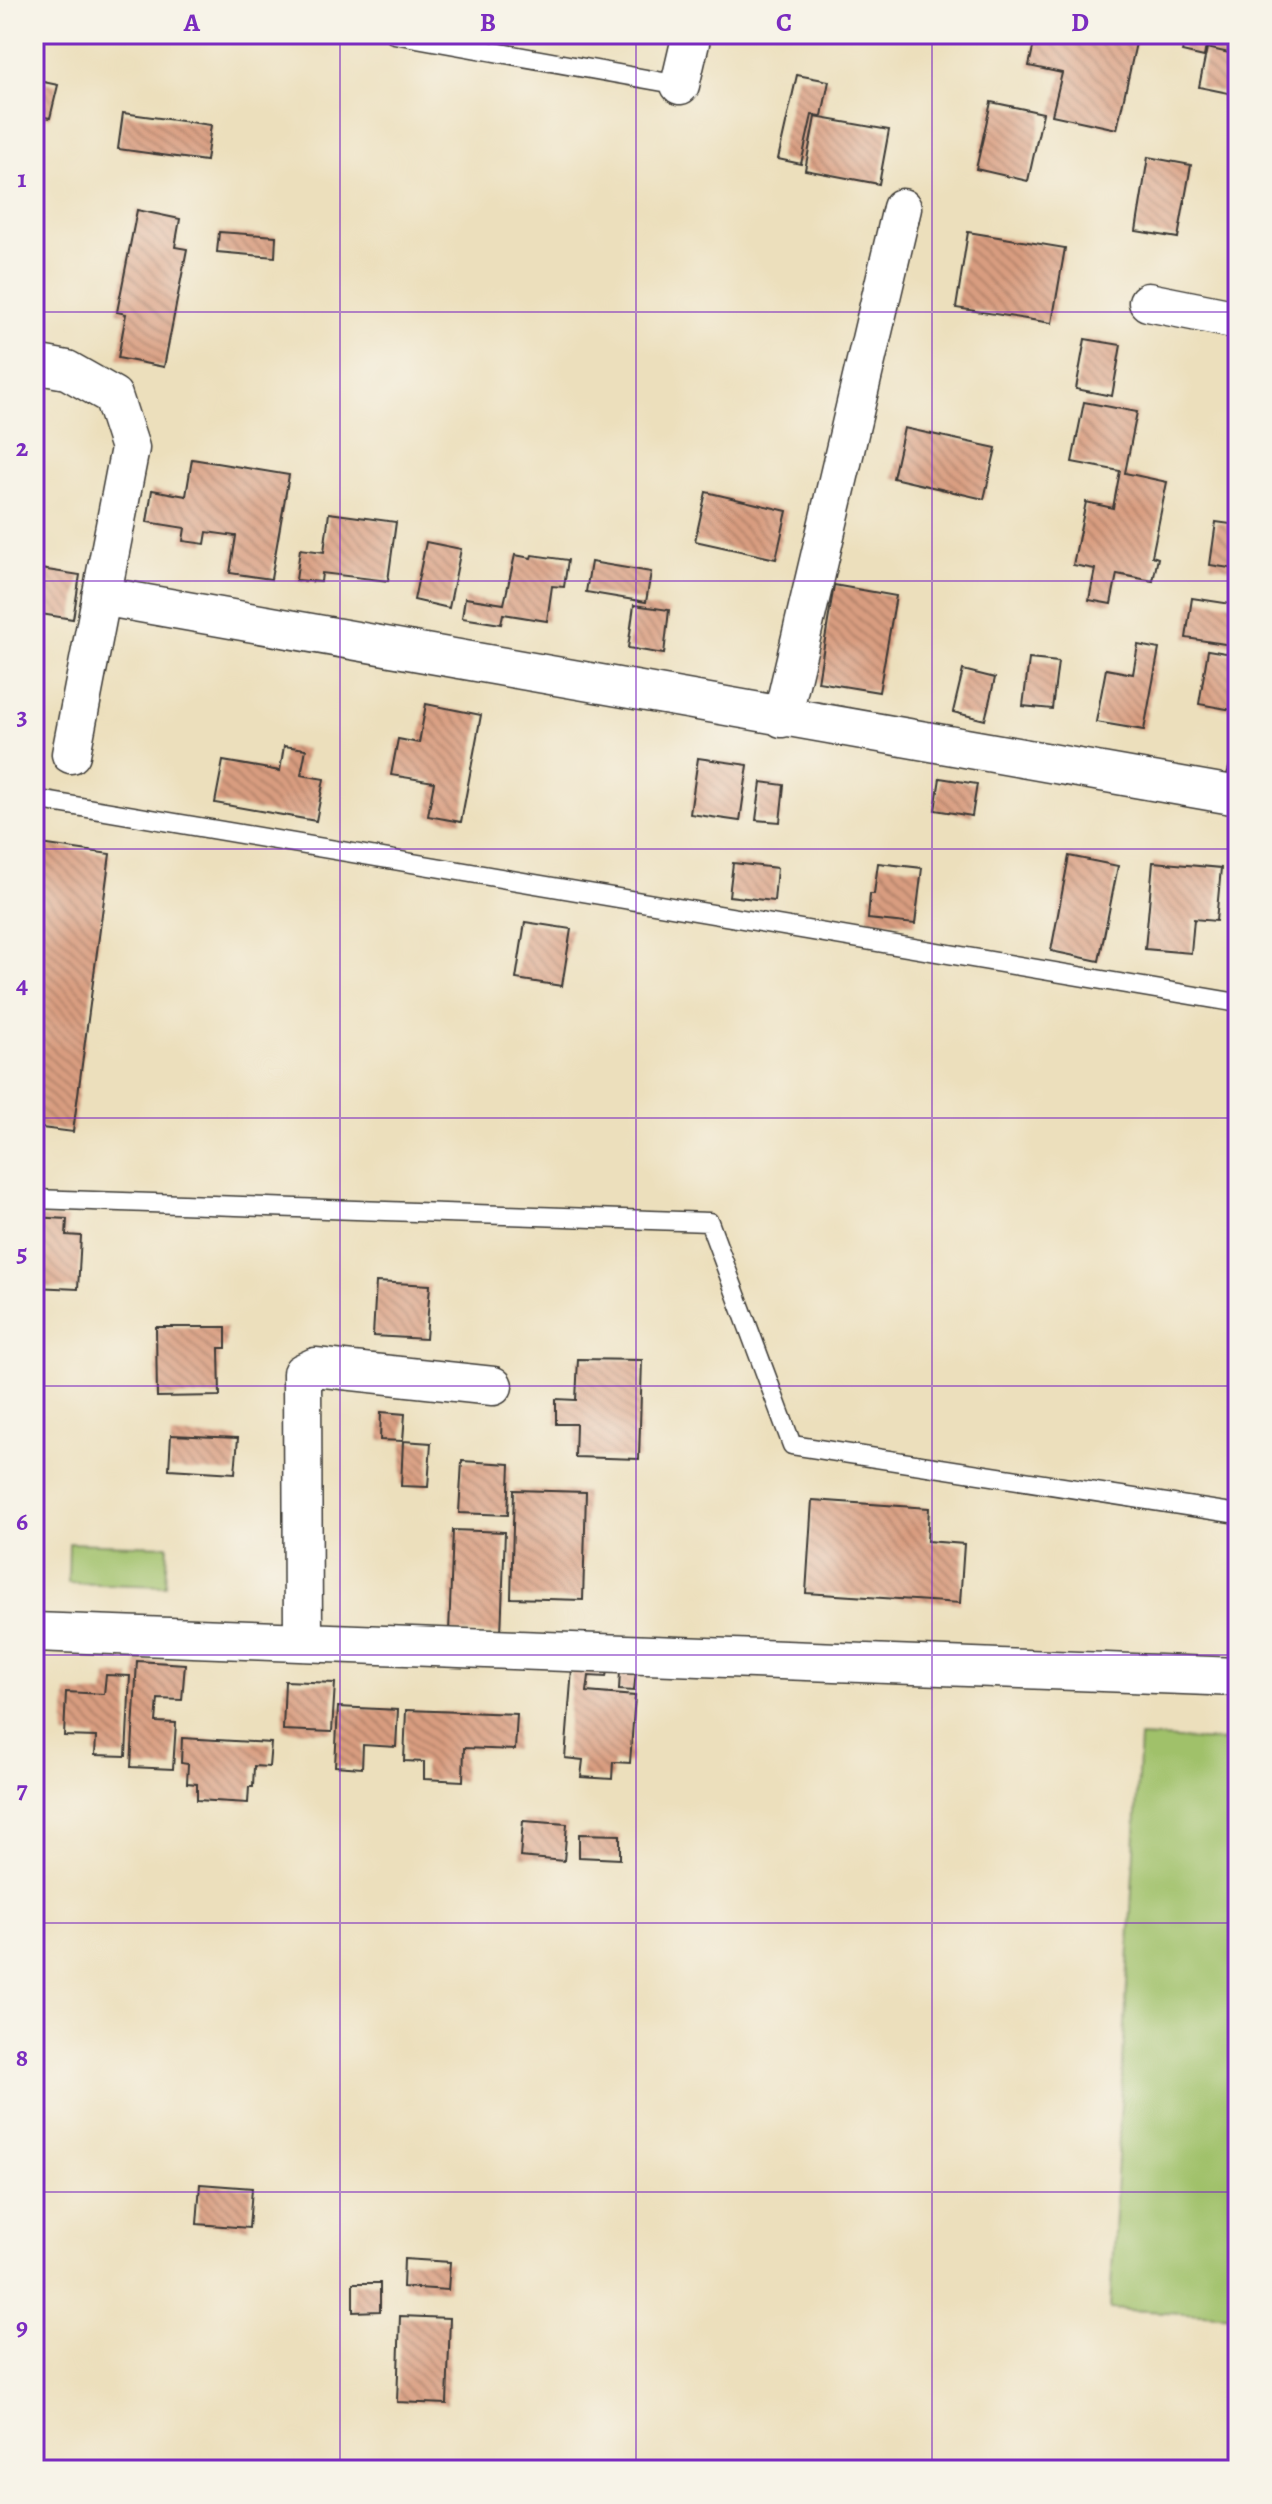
<svg xmlns="http://www.w3.org/2000/svg" width="1272" height="2504" viewBox="0 0 1272 2504" font-family="Alegreya,serif">
<style>
.green{fill:#a0c16a;stroke:#5e6e43;stroke-width:2}
.building{fill:url(#building-back-hatch)}
.lines{fill:none;stroke-linecap:round;stroke-linejoin:round}
.service-casing{stroke:#3b3934;stroke-width:21}
.minor-casing{stroke:#3b3934;stroke-width:41}
.service{stroke:#fff;stroke-width:18}
.minor{stroke:#fff;stroke-width:38}
.grid{fill:none;stroke:#7b2cbf;stroke-width:2;stroke-opacity:0.55}
.neatline{fill:none;stroke:#7b2cbf;stroke-width:3}
.grid-label{font-size:26px;text-anchor:middle;font-weight:bold;fill:#7b2cbf}
</style>
<defs>
<pattern id="building-back-hatch" width="6" height="6" patternUnits="userSpaceOnUse" patternTransform="scale(2)"><rect width="6" height="6" fill="#d99d80"/><path d="M-1 5l2 2M0 0l6 6M5-1l2 2" fill="none" stroke="#af7f68"/></pattern>
</defs>
<rect width="100%" height="100%" fill="#f7f3e8"/>
<filter id="ink" filterUnits="userSpaceOnUse"><feTurbulence type="fractalNoise" baseFrequency=".0125" numOctaves="2"/><feDisplacementMap in="SourceGraphic" scale="16" xChannelSelector="R" yChannelSelector="G"/><feConvolveMatrix kernelMatrix="1 2 1 2 8 2 1 2 1" color-interpolation-filters="sRGB"/></filter>
<filter id="wash" filterUnits="userSpaceOnUse"><feTurbulence type="fractalNoise" baseFrequency=".006" numOctaves="4" result="noise"/><feDisplacementMap in="SourceGraphic" scale="32" xChannelSelector="R" yChannelSelector="G"/><feGaussianBlur stdDeviation="1.8" result="paint"/><feColorMatrix in="noise" values="0 0 0 0 0 0 0 0 0 0 0 0 0 0 0 0 0 1.4 0 .05"/><feComposite in="paint" operator="in"/></filter>
<g filter="url(#wash)">
<rect width="100%" height="100%" fill="#ecdfbc"/>
<path class="green" d="M69 1543 168 1546 166 1586 68 1583Z
M1140 1737 1238 1742V2316L1110 2309Z"/>
<g id="blocks">
<path class="building" d="M1036 34H1138L1117 129 1052 115 1062 73 1029 66Z
M1185 34H1208L1204 57 1182 52Z
M1207 48 1238 55V95L1199 87Z
M797 75 829 81 822 116 812 115 801 164 778 159Z
M34 80 58 85 50 118 34 115Z
M991 102 1043 113 1028 181 976 169Z
M123 113 211 125 206 161 118 149Z
M815 117 889 130 879 184 805 170Z
M1148 157 1191 165 1178 238 1136 231Z
M137 210 180 219 175 247 187 249 164 367 118 358 126 314 117 312Z
M219 232 276 236 275 257 217 252Z
M968 232 1065 248 1052 323 956 308Z
M1085 339 1121 345 1112 396 1076 389Z
M1084 402 1137 412 1125 473 1167 482 1152 556 1158 558 1153 581 1117 574 1111 604 1089 600 1095 569 1073 565 1086 502 1113 508 1120 471 1072 462Z
M904 428 996 448 984 499 893 478Z
M192 459 289 475 271 579 230 573 236 536 207 532 205 544 183 541 185 528 147 522 152 490 186 496Z
M706 492 787 511 776 559 695 541Z
M329 513 396 522 388 581 322 573 321 582 296 580 300 549 324 552Z
M1216 522 1238 525 1236 569 1210 565Z
M426 542 461 549 449 608 414 600Z
M515 555 531 558 532 555 568 560 564 587 552 586 547 621 503 614 501 624 462 618 465 598 504 604Z
M591 562 651 572 646 602 586 592Z
M34 568 80 575 73 619 34 613Z
M834 585 896 596 879 692 818 682Z
M1192 598 1238 605V646L1186 638Z
M634 605 669 610 664 654 628 648Z
M1138 645 1159 649 1144 730 1096 722 1106 669 1133 674Z
M1208 650 1238 655V711L1199 704Z
M1029 659 1058 662 1052 709 1023 706Z
M963 670 995 678 985 720 953 712Z
M426 704 481 715 461 822 428 816 434 782 391 775 398 739 419 743Z
M1237 740H1238V778L1227 775Z
M284 746 306 749 301 775 324 779 316 821 215 803 223 761 280 771Z
M698 758 748 765 740 821 690 814Z
M940 778 977 784 972 816 935 810Z
M761 782 784 785 780 822 756 820Z
M34 843 110 854 73 1132 34 1127Z
M1069 856 1118 866 1099 961 1051 951Z
M1153 862 1221 868 1216 921 1194 919 1191 953 1145 949Z
M733 863 777 868 774 901 729 896Z
M878 863 922 868 915 924 868 919 870 894H874Z
M525 922 571 929 562 986 516 979Z
M34 1217 67 1219 66 1235 81 1236 78 1289 34 1287Z
M376 1282 430 1285 426 1339 373 1336Z
M156 1327H226V1348H219L220 1396 157 1397Z
M578 1359 642 1360 639 1459 575 1457 576 1424H556V1399L576 1400Z
M381 1412 405 1414 403 1441 380 1440Z
M171 1435 238 1438 235 1473 169 1469Z
M403 1441 431 1443 428 1487 401 1486Z
M462 1461 510 1464 508 1515 459 1513Z
M514 1490 586 1492 583 1600 511 1598Z
M812 1500 929 1508 927 1541 964 1544 960 1603 806 1593Z
M453 1530 505 1532 501 1634 449 1632Z
M137 1661 185 1664 182 1700 158 1699 156 1722 176 1723 173 1769 131 1767Z
M572 1669 607 1671 606 1677 589 1676 587 1692 635 1696 630 1763 613 1762 612 1779 581 1777 583 1760 565 1758Z
M620 1671H636L634 1691 619 1690Z
M106 1675 130 1676 126 1756 95 1755 96 1737 64 1736 66 1692 104 1694Z
M285 1681 335 1683 332 1732 283 1730Z
M338 1707 398 1710 396 1747 363 1745 362 1768 335 1766Z
M406 1710 517 1714 515 1750 464 1748 463 1781 424 1779V1762L404 1761Z
M182 1738 271 1743 269 1767 254 1766 253 1787H249L248 1803 197 1800V1784L187 1783 188 1764 181 1763Z
M523 1821 567 1824 564 1861 520 1857Z
M579 1834 620 1835V1859L579 1857Z
M200 2184 252 2188 249 2228 197 2224Z
M404 2259 450 2262 448 2290 403 2287Z
M353 2283H380V2311L353 2312Z
M400 2316 450 2318 447 2404 397 2402Z"/>
</g>
</g>
<g filter="url(#ink)">
<use href="#blocks" fill-opacity="0" stroke="#3b3934" stroke-width="2"/>
<g class="lines">
<defs>
<path id="service" d="M394 34 680 85
M34 799 1238 1003
M34 1199 709 1222 792 1445 1238 1514"/>
<path id="minor" d="M680 85 692 34
M1148 302 1238 320
M34 364 67 370 113 396 130 448 71 754
M101 596 1238 796
M782 718 902 208
M34 1632 1238 1677
M303 1642 302 1373 315 1367 493 1386"/>
</defs>
<use href="#service" class="service-casing"/>
<use href="#minor" class="minor-casing"/>
<use href="#service" class="service"/>
<use href="#minor" class="minor"/>
</g>
</g>
<path class="grid" d="M340 34V2470M636 34V2470M932 34V2470M34 312H1238M34 581H1238M34 849H1238M34 1118H1238M34 1386H1238M34 1655H1238M34 1923H1238M34 2192H1238"/>
<rect width="1272" height="2504" fill="none" stroke="#f7f3e8" stroke-width="88"/>
<rect x="44" y="44" width="1184" height="2416" class="neatline"/>
<g class="grid-label">
<text x="192" y="31">A</text>
<text x="488" y="31">B</text>
<text x="784" y="31">C</text>
<text x="1080" y="31">D</text>
<text x="22" y="187">1</text>
<text x="22" y="456">2</text>
<text x="22" y="724">3</text>
<text x="22" y="993">4</text>
<text x="22" y="1261">5</text>
<text x="22" y="1530">6</text>
<text x="22" y="1798">7</text>
<text x="22" y="2066">8</text>
<text x="22" y="2335">9</text>
</g>
</svg>
